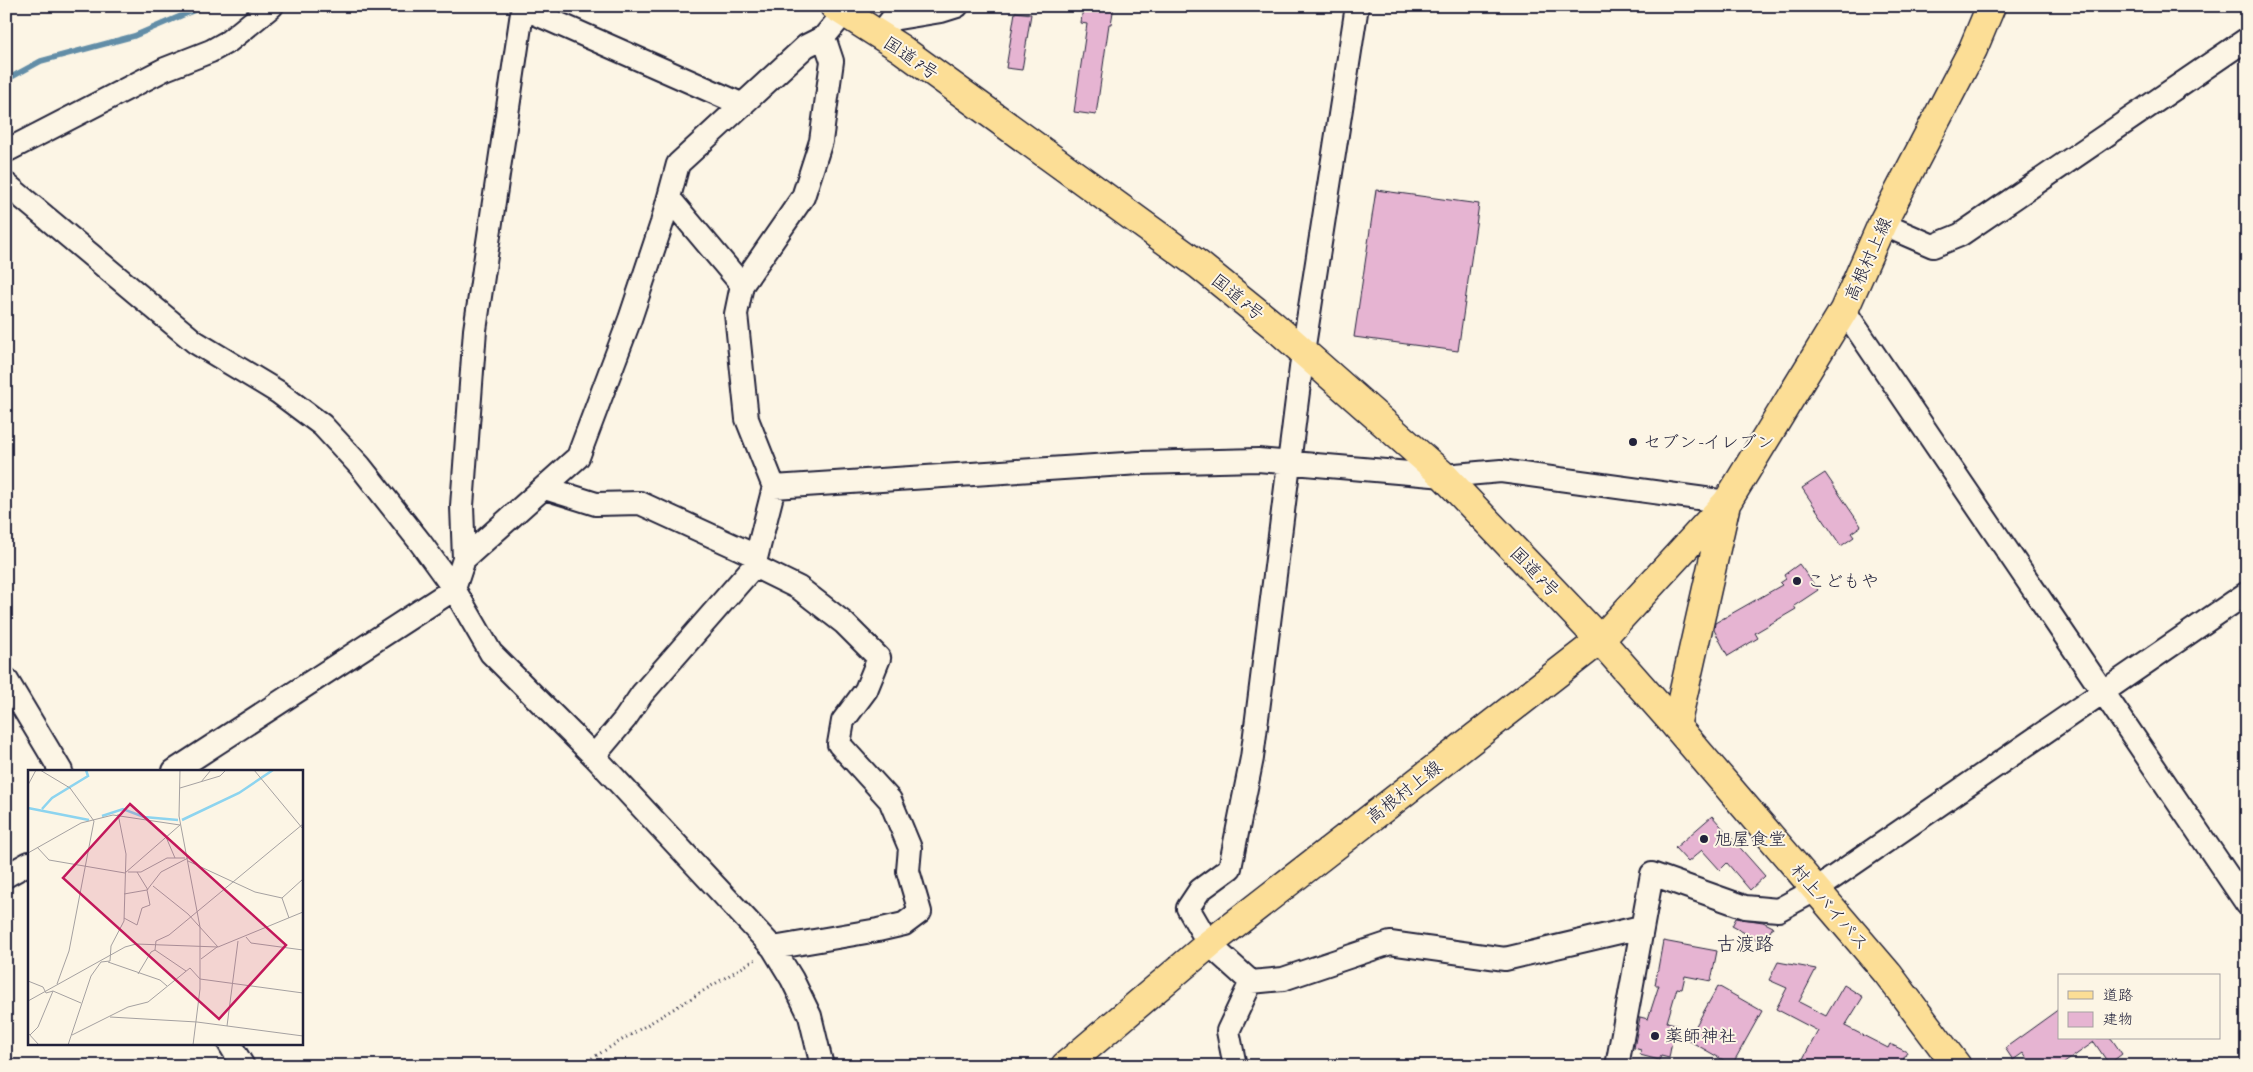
<svg xmlns="http://www.w3.org/2000/svg" width="2253" height="1072" viewBox="0 0 2253 1072" font-family="Caveat,'Klee One',sans-serif">
<style>
.lines{fill:none;stroke-linecap:round;stroke-linejoin:round}
.stream{stroke:#628da7;stroke-width:5.5}
.building{fill:#e6b4d2;stroke:#22223b}
.minor-casing{stroke:#22223b;stroke-width:26}
.major-casing{stroke:#22223b;stroke-width:31}
.highway-casing{stroke:#22223b;stroke-width:31}
.path{stroke:#22223b;stroke-width:3;stroke-dasharray:1 4;stroke-linecap:butt}
.minor{stroke:#fcf5e5;stroke-width:22}
.major{stroke:#fcde96;stroke-width:28}
.highway{stroke:#fcde96;stroke-width:28}
.poi-dot{fill:#22223b;stroke:#fcf5e5;stroke-width:2}
.labels{text-anchor:middle;dominant-baseline:central;stroke-width:4;stroke-linejoin:round;paint-order:stroke}
.street-label{font-size:18px;fill:#22223b;stroke:#fcf5e5}
.poi-label{font-size:18px;fill:#22223b;stroke:#fcf5e5;text-anchor:start}
.neighbourhood-label{font-size:19px;fill:#22223b;stroke:#fcf5e5}
.inset-river{fill:none;stroke:#8dd4ef;stroke-width:2.5}
.inset-road{fill:none;stroke:#a5a1a1;stroke-width:1}
.view{fill:#c2185b;fill-opacity:0.15;stroke:#c2185b;stroke-width:2.5}
.inset-edge{fill:none;stroke:#22223b;stroke-width:2.5}
</style>
<rect width="100%" height="100%" fill="#fcf5e5"/>
<filter id="ink" filterUnits="userSpaceOnUse"><feTurbulence type="fractalNoise" baseFrequency=".02" numOctaves="2"/><feDisplacementMap in="SourceGraphic" scale="10" xChannelSelector="R" yChannelSelector="G"/><feConvolveMatrix kernelMatrix="1 2 1 2 8 2 1 2 1" color-interpolation-filters="sRGB"/></filter>
<g filter="url(#ink)">
<g class="lines">
<path class="stream" d="M6 80 41 61 134 36 204 6"/>
</g>
<path class="building" d="M1083 6H1114L1111 24H1109L1096 115 1074 112 1087 24 1081 23Z
M1015 12 1031 14 1022 70 1006 68Z
M1376 190 1479 204 1458 351 1354 337Z
M1825 473 1861 526 1851 533 1854 537 1841 546 1802 488Z
M1799 564 1818 590 1794 606 1796 609 1755 633 1758 638 1728 656 1714 630 1715 623 1782 585 1780 583 1786 579 1784 575Z
M1712 816 1765 876 1750 890 1727 863 1720 870 1702 850 1688 862 1675 848Z
M1736 918 1763 922 1773 927 1763 943 1732 926Z
M1663 941 1717 951 1711 981 1685 976 1682 989 1677 988 1667 1022 1675 1024 1669 1058 1661 1056 1659 1060 1640 1055 1641 1050 1634 1048 1640 1017 1648 1019 1659 985H1655Z
M1778 962 1816 969 1799 1002 1826 1016 1844 985 1863 997 1845 1026 1888 1048 1890 1044 1907 1052 1900 1066H1799L1818 1031 1776 1009 1787 988 1769 980Z
M1718 986 1762 1011 1732 1065 1688 1040Z
M2059 1009V1038H2111L2122 1054 2109 1064 2094 1042 2060 1066H2032L2023 1053 2013 1060 2005 1048Z"/>
<g class="lines">
<defs>
<path id="minor" d="M1357 6 1303 352 1252 758 1230 868 1200 890 1188 908 1209 944 1251 982 1283 979 1390 943 1505 959 1641 927
M523 8 743 105
M879 36 892 19 941 11 957 6
M6 151 165 69 211 51 229 41 272 6
M6 184 195 342 278 392 322 425 360 466 420 542 454 589 491 653 594 756 773 948 792 979 810 1016 822 1066
M669 198 742 285
M1882 224 1933 246 1960 235 2247 39
M1844 310 2247 904
M774 487 1140 463 1258 460 1444 476 1501 471 1727 502
M545 488 596 504 640 503 756 556
M464 559 578 457 630 319 662 223 678 164 806 46 824 37
M754 566 799 588 844 623 879 658 866 690 843 721 839 744 890 800 910 848 908 871 920 912 904 924 878 930 773 948
M6 679 61 771
M594 756 625 719 642 694 754 566 774 487 747 419 736 314 742 285 803 197 821 141 832 61 824 37 844 13
M174 771 454 589 464 559 462 506 475 330 523 6
M6 876 29 863
M229 1043 243 1066
M1235 1066 1228 1031 1251 982
M1617 1066 1652 874 1745 907 1778 910 1815 890 2247 593"/>
<path id="major" d="M1676 726 1726 504
M1065 1066 1209 944 1600 640 1727 502 1844 310 1882 224 1973 49 1991 6"/>
<path id="highway" d="M834 6 900 48 1199 265 1273 325 1444 476 1600 640 1676 726 1888 974 1957 1066"/>
</defs>
<use href="#minor" class="minor-casing"/>
<use href="#major" class="major-casing"/>
<use href="#highway" class="highway-casing"/>
<path class="path" d="M579 1066 756 959"/>
<use href="#minor" class="minor"/>
<use href="#major" class="major"/>
<use href="#highway" class="highway"/>
</g>
</g>
<g class="poi-dot">
<circle cx="1633" cy="442" r="5"/>
<circle cx="1797" cy="581" r="5"/>
<circle cx="1704" cy="839" r="5"/>
<circle cx="1655" cy="1036" r="5"/>
</g>
<g class="labels">
<g class="street-label">
<text transform="translate(911 58) rotate(34)">国道7号</text>
<text transform="translate(1868 259) rotate(-66)">高根村上線</text>
<text transform="translate(1238 297) rotate(39)">国道7号</text>
<text transform="translate(1535 572) rotate(46)">国道7号</text>
<text transform="translate(1404 792) rotate(-38)">高根村上線</text>
<text transform="translate(1830 907) rotate(49)">村上バイパス</text>
</g>
<g class="poi-label">
<text x="1643" y="442">セブン-イレブン</text>
<text x="1807" y="581">こどもや</text>
<text x="1714" y="839">旭屋食堂</text>
<text x="1665" y="1036">薬師神社</text>
</g>
<g class="neighbourhood-label">
<text x="1745" y="944">古渡路</text>
</g>
</g>
<g transform="translate(28 770)">
<rect width="275" height="275" fill="#fcf5e5"/>
<path class="inset-river" d="M0 38 61 50M14 39 24 28 60 6 58 0M74 46 95 39 116 47 150 50M154 50 211 23 245 0"/>
<path class="inset-road" d="M12 0 42 18 66 51 41 181 29 214M152 0 151 46 172 157V219L165 275M226 0 275 59M173 12 183 0M0 15 8 0M152 18 192 6 198 0M138 67 147 88M9 77 21 90 97 103M0 83 53 53 85 45 152 55M160 91 227 122 254 128M100 102H113L139 88H157M109 102 120 120M97 103 152 55M125 116 160 144 190 177M96 124 119 120 133 102 160 88M254 128 275 109M254 128 261 148M96 148 109 155 114 138 122 135 119 120M218 167 223 173 275 180M173 189 189 177M80 192 132 210 139 216M158 201 127 180 128 171 141 165 275 54M110 204 123 182 127 180M0 211 15 217 18 223 25 221 53 233M0 231 97 177 108 174 190 177 275 142M82 247 169 252 275 266M199 256 210 171M0 263 11 275M2 265 10 257 25 221M44 265 100 237 120 232 162 198 172 209 275 223M40 275 63 206 73 192 82 191 83 176 96 151 98 84 90 44"/>
<path class="view" d="M102 34 258 175 191 249 35 108Z"/>
<rect width="275" height="275" class="inset-edge"/>
</g>
<rect width="2253" height="1072" fill="none" stroke="#fcf5e5" stroke-width="25"/>
<rect x="12" y="12" width="2228" height="1047" fill="none" stroke="#22223b" stroke-width="2" filter="url(#ink)"/>
<rect x="2058" y="974" width="162" height="65" fill="#fcf5e5" stroke="#a5a1a1"/>
<rect x="2068" y="991" width="25" height="8" fill="#fcde96" stroke="#a5a1a1"/>
<text x="2103" y="1000" font-size="15" fill="#22223b">道路</text>
<rect x="2068" y="1012" width="25" height="15" fill="#e6b4d2" stroke="#a5a1a1"/>
<text x="2103" y="1024" font-size="15" fill="#22223b">建物</text>
</svg>
